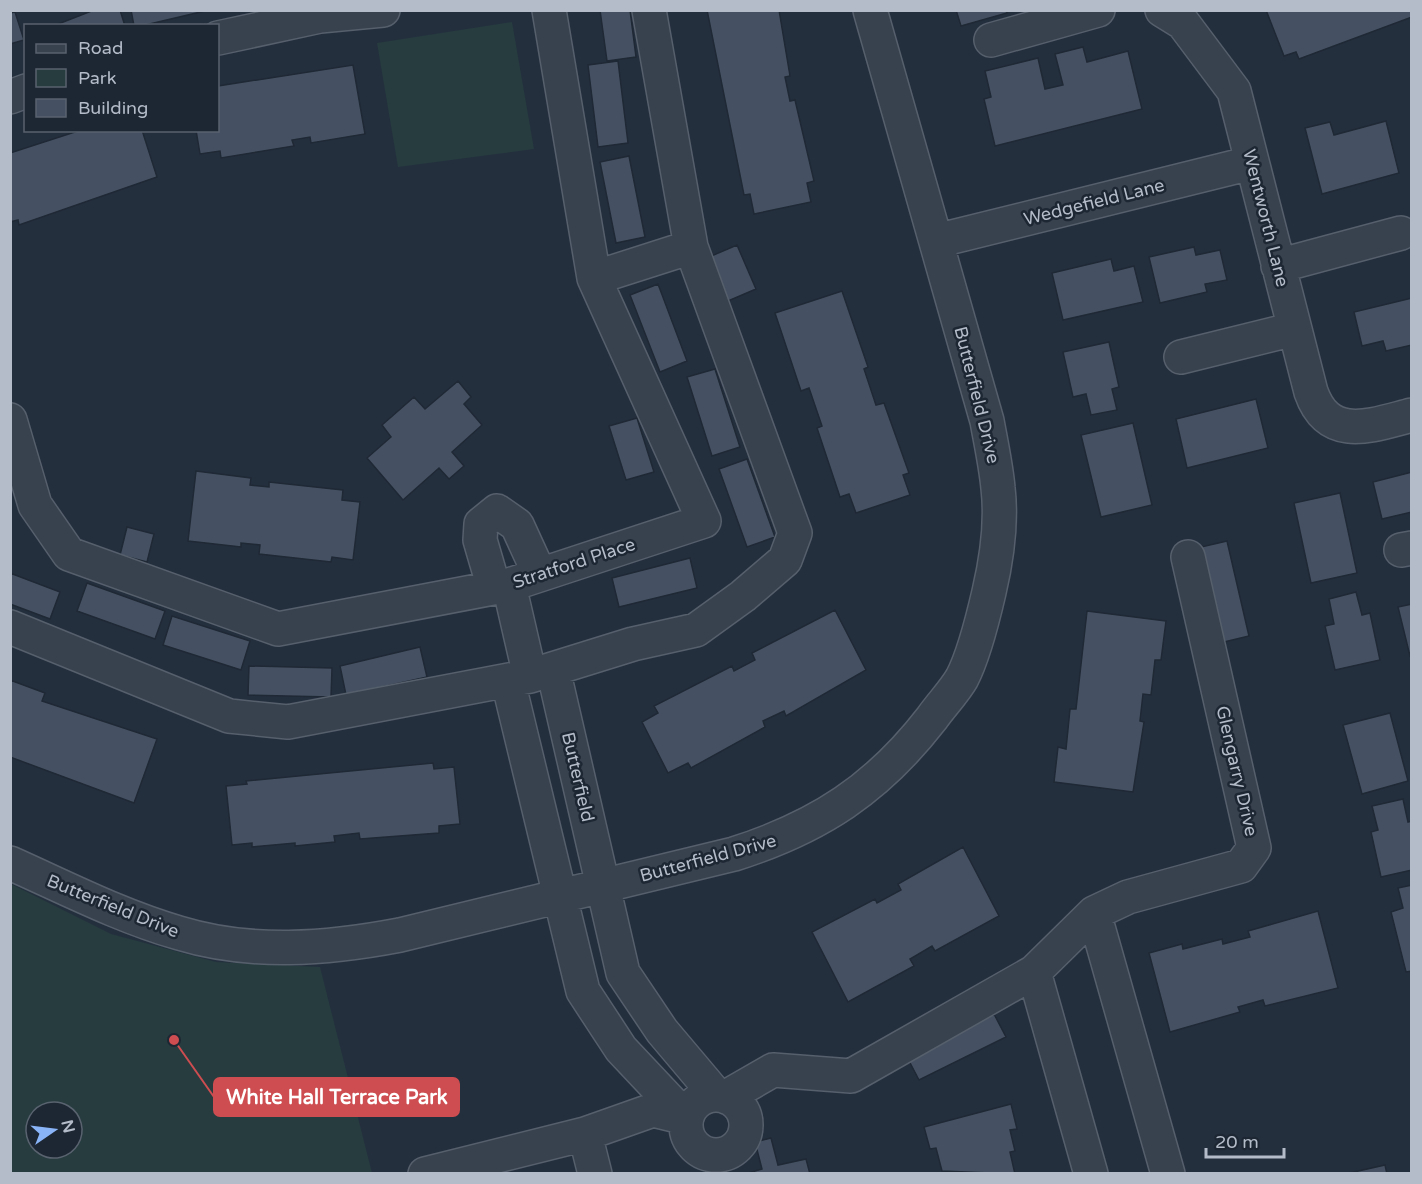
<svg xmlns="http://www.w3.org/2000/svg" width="1422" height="1184" viewBox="0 0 1422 1184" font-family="'Varela Round',sans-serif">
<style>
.green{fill:#263c3f;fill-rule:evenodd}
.building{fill:#455162;stroke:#1f2835;stroke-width:1.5}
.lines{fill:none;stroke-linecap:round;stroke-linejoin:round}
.minor-casing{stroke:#565f6c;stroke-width:36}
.minor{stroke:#38414e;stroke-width:33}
.labels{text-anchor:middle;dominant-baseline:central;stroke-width:5;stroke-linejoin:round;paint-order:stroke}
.street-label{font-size:18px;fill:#b4bcc9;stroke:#1d2633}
.leader{fill:none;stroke:#ce4d50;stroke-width:2}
.callout-dot{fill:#ce4d50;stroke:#1d2633;stroke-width:2}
.callout{fill:#ce4d50;stroke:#ce4d50;stroke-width:2}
.callout-label{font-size:20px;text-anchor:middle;font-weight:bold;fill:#fff}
</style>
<rect width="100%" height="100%" fill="#242f3e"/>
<path class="green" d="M512 22 534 149 398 167 377 43Z
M11 884 111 934 216 962 320 967 372 1173H11ZM36 1112H72V1148H36Z"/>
<path class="building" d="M94 10H120L125 26H53Z
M131 10H209L141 26H134Z
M600 10H630L636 57 607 61Z
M707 10H779L790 76 785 77 790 101 795 100 814 181 807 183 811 202 754 214 750 194 744 195Z
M956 10H1007V13L961 26Z
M1266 10H1412V17L1299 59 1296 52 1284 56Z
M15 12 24 40 10 44V13Z
M1083 47 1087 62 1128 51 1142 109 995 146 984 99 991 97 985 71 1038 58 1045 89 1063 85 1055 54Z
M618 61 628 143 598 147 588 65Z
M353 65 365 134 311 143 310 137 292 140 294 146 221 158 220 151 200 154 196 130H218V86Z
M1386 121 1399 173 1322 194 1305 128 1330 122 1334 135Z
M81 130H142L157 177 19 225 18 220 10 222V153Z
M629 156 645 237 616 243 600 162Z
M737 245 756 289 728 301 709 257Z
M1194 247 1196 255 1220 250 1227 280 1205 284 1207 292 1160 303 1149 257Z
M1111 259 1114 271 1134 266 1143 302 1063 320 1052 273Z
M658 284 687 361 660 372 630 295Z
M842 291 868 367 864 369 876 405 884 403 909 473 903 475 910 495 856 513 849 494 840 497 817 428 822 426 809 388 801 391 775 313Z
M1412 298V345L1386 351 1383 341 1362 346 1354 312Z
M1109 342 1119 387 1112 389 1117 410 1091 415 1086 394 1073 397 1063 352Z
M715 369 740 447 712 456 687 377Z
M458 381 471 397 464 404 482 425 452 452 464 466 449 479 439 468 403 500 367 458 391 437 382 425 414 397 425 409Z
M1256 399 1268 448 1187 468 1176 419Z
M637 418 654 472 626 480 609 426Z
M1133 423 1152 505 1101 517 1081 435Z
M747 459 775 537 747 547 719 469Z
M196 471 251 478 250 485 269 487V482L343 490 342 500 360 502 353 560 332 557 331 562 259 554 260 545 241 543V547L188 541Z
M1412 472V512L1382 519 1373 482Z
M1340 493 1357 573 1311 583 1294 503Z
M127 527 154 534 147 562 120 555Z
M1227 541 1249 636 1224 642 1201 547Z
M690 558 697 588 619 607 612 578Z
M10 573 60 592 50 619 10 604Z
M87 583 165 611 155 639 77 611Z
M1356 592 1362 615 1370 613 1380 660 1335 670 1325 626 1334 624 1329 599Z
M1412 604V655L1410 656 1398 607Z
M835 610 866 670 786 716 784 711 763 721 765 727 691 768 688 763 668 773 642 722 658 713 654 706 732 666 734 671 755 660 752 653Z
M1087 611 1166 621 1161 660H1155L1151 695 1143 694 1140 721 1144 722 1133 792 1054 782 1058 747 1066 749 1070 709H1076Z
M172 616 250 641 241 670 163 645Z
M420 647 427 677 346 695 340 666Z
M249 666 332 668 331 697 248 695Z
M10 680 45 693 42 701 157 739 134 803 10 757Z
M1390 713 1408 781 1362 794 1343 725Z
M433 763 434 769 454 767 460 824 439 826V833L360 839 359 833 334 836 335 842 295 846V843L252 847V843L232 845 226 786 247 784 246 781Z
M1403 799 1408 822 1412 821V870L1381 877 1371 832 1378 830 1372 806Z
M963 847 999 916 935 951 932 946 910 959 914 966 848 1002 812 932 875 899 877 903 901 890 898 884Z
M1412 885V971L1406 972 1391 912 1403 908 1398 888Z
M1318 911 1338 988 1265 1006 1263 1000 1238 1007 1240 1012 1170 1032 1149 953 1182 944 1183 949 1222 939 1223 944 1250 937 1248 931Z
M994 1014 1006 1037 919 1080 907 1057Z
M1011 1104 1017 1129 1010 1130 1015 1151 1010 1152 1015 1174 942 1171 936 1148 930 1149 924 1127Z
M771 1138 778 1165 806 1159 810 1174H745L762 1169 755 1142Z
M1385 1165 1387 1174H1345Z"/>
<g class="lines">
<defs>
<path id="minor" d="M1162 10 1183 23 1234 91 1311 392C1329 443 1372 425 1412 415
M218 38 320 16 383 10
M991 40 1098 10
M10 97 26 91
M936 241 1251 163
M1278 266 1401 233
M594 278 691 247
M1181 357 1294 329
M10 420 35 505 69 554 278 629 509 585 704 521 594 278 549 10
M1401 550 1412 548
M509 585 530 676
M494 588 480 540 481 524 497 511 517 525 539 573
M10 627 229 716 288 722 530 676 633 644 696 630 743 596 785 560 795 533 691 247 649 10
M553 669 623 973 662 1031 716 1095
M508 681 583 991 621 1049 686 1118
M10 863C66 888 120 916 179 933 251 955 327 949 400 935L734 854C819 827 877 789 932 718 941 705 954 692 962 678 974 655 983 618 989 592 997 558 1002 523 998 488 996 466 991 443 987 421L870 10
M1094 913 1168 1174
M1034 972 1091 1174
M686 1125a30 30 0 1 1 60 0a30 30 0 1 1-60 0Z
M726 1097 773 1070 851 1076 1034 972 1094 913 1128 897 1241 866 1254 848 1188 557
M585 1134 595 1174
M425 1174 585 1134 653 1110 686 1118"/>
</defs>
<use href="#minor" class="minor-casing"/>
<use href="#minor" class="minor"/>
</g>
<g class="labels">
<g class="street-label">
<text transform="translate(1094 202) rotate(-14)">Wedgefield Lane</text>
<text transform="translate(1266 218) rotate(76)">Wentworth Lane</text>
<text transform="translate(977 395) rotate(76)">Butterfield Drive</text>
<text transform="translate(574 563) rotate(-18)">Stratford Place</text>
<text transform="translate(1237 771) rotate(77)">Glengarry Drive</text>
<text transform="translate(578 777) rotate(77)">Butterfield</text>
<text transform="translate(708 858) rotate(-15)">Butterfield Drive</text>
<text transform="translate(113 906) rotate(22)">Butterfield Drive</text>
</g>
</g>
<path class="leader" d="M174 1040L214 1097"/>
<circle class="callout-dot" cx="174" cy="1040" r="6"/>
<rect class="callout" x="214" y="1078" width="245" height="38" rx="6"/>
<g class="callout-label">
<text x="337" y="1104">White Hall Terrace Park</text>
</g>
<rect width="1422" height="1184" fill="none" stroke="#b4bcc9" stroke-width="24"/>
<rect x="24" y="24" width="195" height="108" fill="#1d2633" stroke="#59626f" stroke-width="1.5"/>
<rect x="36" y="44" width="30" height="9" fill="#38414e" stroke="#59626f" stroke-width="1.5"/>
<text x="78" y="54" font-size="18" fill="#b4bcc9">Road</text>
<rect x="36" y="69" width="30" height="18" fill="#263c3f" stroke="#59626f" stroke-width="1.5"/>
<text x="78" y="84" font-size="18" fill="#b4bcc9">Park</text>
<rect x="36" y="99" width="30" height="18" fill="#455162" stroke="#59626f" stroke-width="1.5"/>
<text x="78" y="114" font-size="18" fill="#b4bcc9">Building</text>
<g transform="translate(54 1130) rotate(76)"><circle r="28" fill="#1d2633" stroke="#59626f" stroke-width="1.5"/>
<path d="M0-4.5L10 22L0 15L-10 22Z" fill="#8ab4f8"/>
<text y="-9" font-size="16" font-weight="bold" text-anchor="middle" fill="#b4bcc9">N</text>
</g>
<path d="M1206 1148v9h78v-9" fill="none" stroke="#b4bcc9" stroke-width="3"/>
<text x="1215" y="1148" font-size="18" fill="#b4bcc9" stroke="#1d2633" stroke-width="4.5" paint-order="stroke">20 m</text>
</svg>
